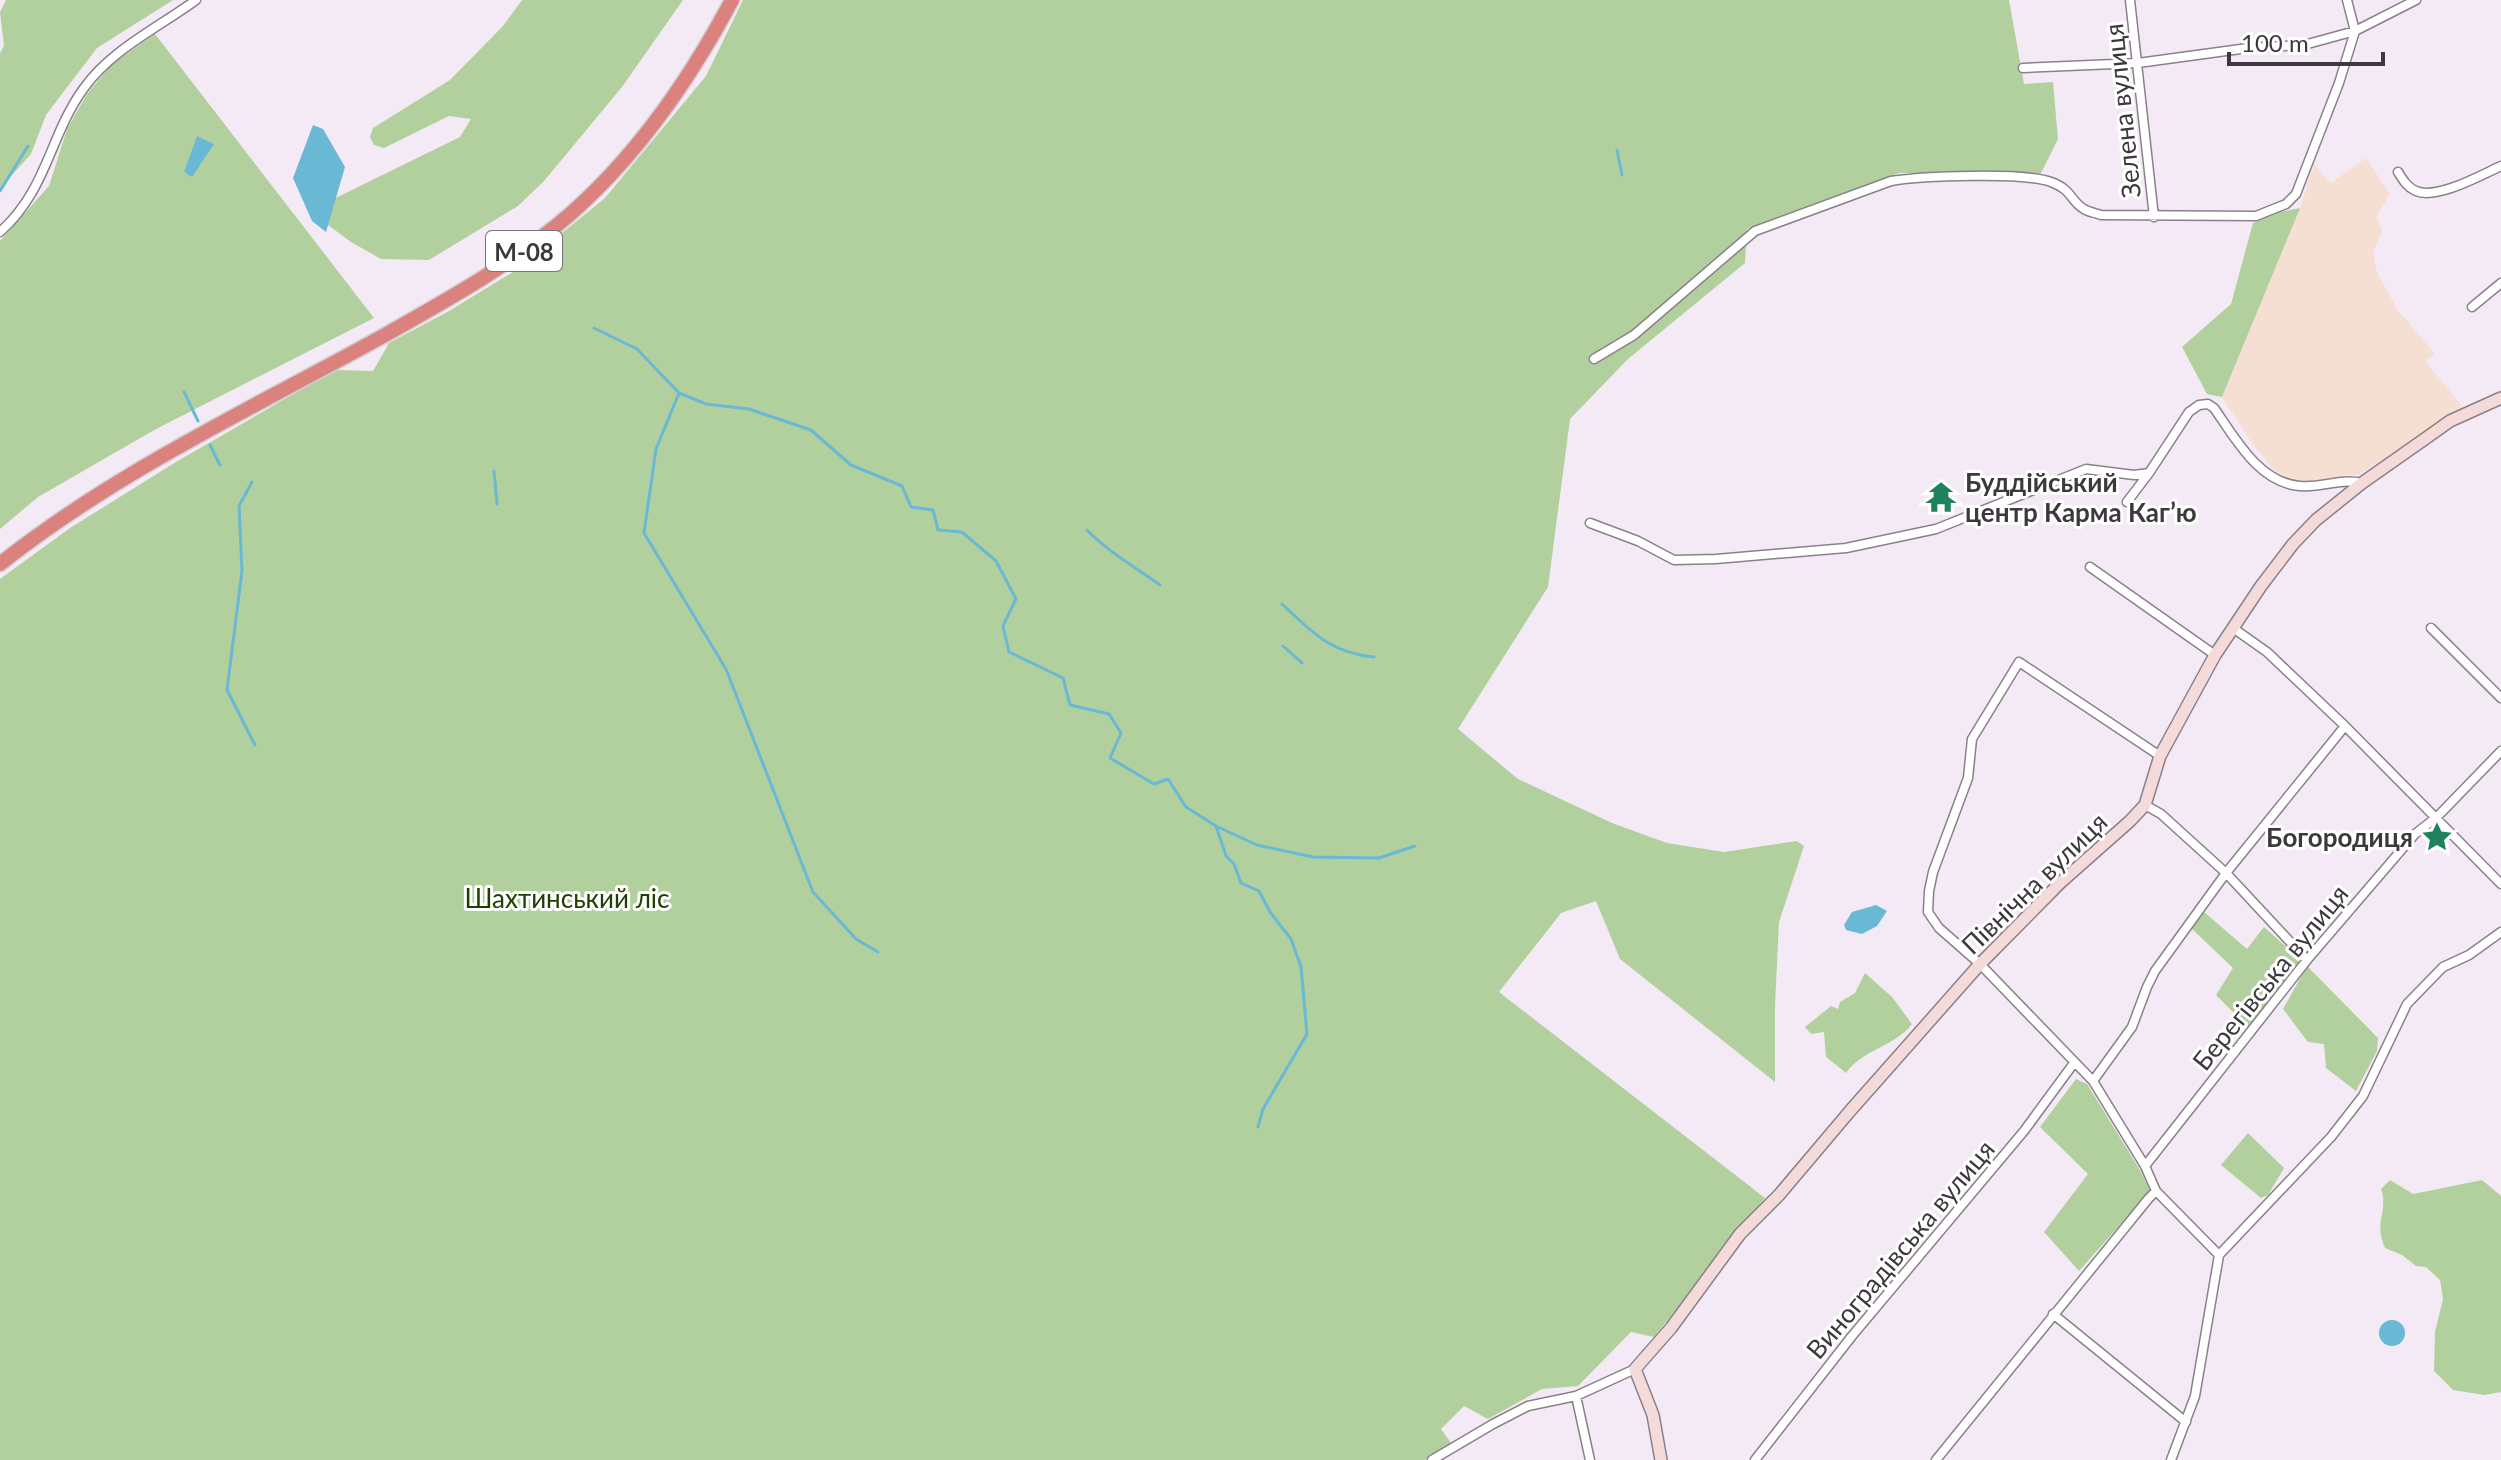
<svg xmlns="http://www.w3.org/2000/svg" width="2501" height="1460" viewBox="0 0 2501 1460" font-family="Lato,sans-serif">
<style>
.medical{fill:#f5dfd2}
.green{fill:#b1d09d}
.water{fill:#69b8d4}
.lines{fill:none;stroke-linecap:round;stroke-linejoin:round}
.stream{stroke:#69b8d4;stroke-width:3}
.street-casing{stroke:#89818a;stroke-width:11}
.secondary-casing{stroke:#89818a;stroke-width:14}
.highway-casing{stroke:#d0cfd0;stroke-width:17}
.street{stroke:#fff;stroke-width:8}
.secondary{stroke:#f4dad9;stroke-width:11}
.highway{stroke:#db827f;stroke-width:14}
.labels{text-anchor:middle;dominant-baseline:central;stroke-width:6;stroke-linejoin:round;paint-order:stroke}
.shield{fill:#fff;stroke:#767477;stroke-width:2}
.shield-label{font-size:24px;font-weight:bold;fill:#3c393d}
.street-label{font-size:26px;fill:#3c393d;stroke:#fff}
.poi-label{font-size:26px;font-weight:bold;fill:#3c393d;stroke:#fff;text-anchor:start}
.park-label{font-size:26px;fill:#203f00;stroke:#fff}
</style>
<rect width="100%" height="100%" fill="#f4eaf5"/>
<path class="medical" d="M2366 158 2390 194 2376 217 2382 230 2373 253 2377 272 2397 309 2435 354 2425 361 2463 407 2358 475H2345L2317 481H2292L2274 470 2254 446 2222 397 2302 202 2314 164 2331 183Z"/>
<path class="green" d="M6 0H173L97 48 46 115 31 154 0 188V53L4 46 0 12Z
M522 0H683L622 87 544 181 518 206 429 260 381 259 351 242 309 211 460 137 471 119 449 116 384 148 374 145 370 137 373 128 450 80 503 26Z
M743 0H2009L2024 84 2053 82 2058 139 2041 173H1899L1747 229 1745 263 1628 359 1570 419 1548 587 1458 729 1518 779 1612 823 1667 843 1724 852 1797 841 1804 846 1779 922 1775 1005V1082L1620 959 1596 901 1561 913 1499 992 1765 1198 1654 1337 1631 1332 1578 1386 1542 1389 1488 1419 1464 1406 1441 1429 1451 1443 1425 1460H0V579L70 528 176 462 335 370 373 371 389 343 449 311 518 269 605 198 706 76Z
M155 34 374 318 156 429 38 497 0 529V241L49 186 67 129 87 94 111 65Z
M2300 208 2222 397 2207 394 2182 347 2231 304 2253 223 2279 212Z
M2204 912 2247 949 2264 927 2302 961 2248 1027 2216 995 2233 968 2190 927Z
M2307 966 2378 1038 2377 1051 2356 1091 2326 1068 2324 1044 2308 1042 2283 1009Z
M1865 973 1892 997 1912 1024C1893 1048 1864 1048 1846 1073L1826 1057 1824 1032 1811 1034 1805 1027 1831 1006 1838 1009 1840 1002 1855 993Z
M2076 1079 2087 1084 2140 1170 2150 1191 2079 1271 2044 1232 2088 1174 2040 1127Z
M2248 1133 2284 1168 2268 1195 2261 1198 2221 1165Z
M2390 1180 2413 1194 2482 1180 2501 1196V1392L2484 1395 2453 1390 2434 1371 2435 1332 2443 1299 2440 1280 2426 1267 2416 1266 2402 1255 2385 1248C2373 1221 2389 1211 2381 1189Z"/>
<path class="water" d="M313 125 323 129 345 167 326 232 312 221 293 178Z
M197 136 214 144 192 177 184 172Z
M1876 905 1887 911 1877 926 1862 934 1846 930 1844 925 1852 912Z
M2379 1333a13 13 0 1 1 26 0a13 13 0 1 1-26 0Z"/>
<g class="lines">
<path class="stream" d="M1617 150 1622 175
M0 191 28 146
M594 328 637 349 679 393 706 404 749 409 811 430 851 465 902 486 911 507 933 510 938 530 962 532 996 561 1016 599 1003 626 1009 652 1063 678 1070 705 1109 714 1121 733 1110 758 1154 784 1168 779 1186 807 1216 826 1226 856 1234 864 1241 883 1259 891 1270 912 1291 939 1301 967 1307 1034 1263 1109 1258 1127
M184 392 198 421
M679 393 656 449 644 533 726 669 813 892 856 939 878 952
M210 445 220 465
M494 471 497 504
M252 482 239 506 242 571 227 690 255 745
M1087 530C1106 550 1136 568 1160 585
M1282 604C1312 632 1330 653 1374 657
M1283 646 1302 663
M1218 827 1257 845 1313 857 1379 858 1415 846"/>
<defs>
<path id="street" d="M2130 0 2154 217
M2023 68 2138 63 2248 48 2304 45 2355 31 2416 0
M2398 172C2403 180 2407 187 2416 191 2437 200 2481 175 2501 166
M0 232C48 189 49 136 84 88 111 50 159 27 196 0
M2472 307 2501 283
M1594 359 1634 335 1755 231 1891 181C1922 176 2024 172 2051 182 2073 190 2070 201 2084 209 2088 212 2096 213 2101 215L2256 216 2286 204 2296 194 2339 83 2355 31 2347 0
M2127 502 2149 473 2189 412 2199 405 2208 404 2214 408C2235 438 2259 483 2300 486 2323 488 2338 478 2362 483
M1590 523 1638 541 1674 560 1716 559 1846 548 1936 529 2086 469 2134 475 2149 473
M2090 567 2215 655
M2233 628 2267 652 2345 726 2501 884
M2431 628 2501 698
M2160 756 2019 662 1972 739 1968 778 1933 872 1929 891 1928 912 1939 928 1980 964 2093 1081 2145 1166 2156 1191 2219 1255
M2145 805 2161 814 2226 873 2307 960
M2093 1081 2132 1027 2147 987 2155 971 2226 873 2345 726
M2145 1166 2307 960 2415 834 2437 817 2501 751
M2219 1255 2331 1137 2363 1096 2407 1004 2443 967 2469 955 2501 932
M2053 1314 2186 1422
M1576 1396 1590 1460
M1432 1460 1493 1424 1528 1406 1576 1396 1635 1369
M1755 1460 1852 1336 2024 1131 2074 1063
M1936 1460 2149 1198 2156 1191
M2171 1460 2195 1396 2219 1255"/>
<path id="secondary" d="M1661 1460 1653 1415 1635 1369 1671 1328 1740 1234 1779 1195 1850 1111 1980 964 2060 883 2130 821 2145 805 2160 756 2215 655 2261 586 2293 544 2316 520 2362 483 2429 436 2450 421 2501 398"/>
<path id="highway" d="M0 564C117 471 255 407 385 335 449 299 512 264 568 216 636 157 690 79 732 0"/>
</defs>
<use href="#street" class="street-casing"/>
<use href="#secondary" class="secondary-casing"/>
<use href="#highway" class="highway-casing"/>
<use href="#street" class="street"/>
<use href="#secondary" class="secondary"/>
<use href="#highway" class="highway"/>
</g>
<defs>
<symbol id="temple-bare" viewBox="-9 -9 18 18"><path d="M0-6L5-2H3V0L6.5 2.5H4V6H1.5V3h-3V6H-4V2.5H-6.5L-3 0V-2H-5Z" fill="#1e825c" stroke="#fff" stroke-width="2.5" paint-order="stroke"/></symbol>
<symbol id="sight-bare" viewBox="-9 -9 18 18"><path d="M0-6L1.8-2.2L6-1.7L2.9 1.2L3.7 5.4L0 3.3L-3.7 5.4L-2.9 1.2L-6-1.7L-1.8-2.2Z" fill="#1e825c" stroke="#fff" stroke-width="2.5" paint-order="stroke"/></symbol>
</defs>
<g fill-rule="evenodd">
<use href="#temple-bare" x="1919" y="475" width="44" height="44"/>
<use href="#sight-bare" x="2415" y="815" width="44" height="44"/>
</g>
<g class="labels">
<rect class="shield" x="486" y="231" width="76" height="40" rx="6"/>
<g class="shield-label">
<text x="524" y="251">М-08</text>
</g>
<g class="street-label">
<text transform="translate(2122 111) rotate(-96)">Зелена вулиця</text>
<text transform="translate(2034 883) rotate(-44)">Північна вулиця</text>
<text transform="translate(2270 977) rotate(-51)">Берегівська вулиця</text>
<text transform="translate(1900 1249) rotate(-50)">Виноградівська вулиця</text>
</g>
<g class="poi-label">
<text x="1965" y="482">Буддійський<tspan x="1965" dy="30">центр Карма Кагʼю</tspan></text>
<text x="2413" y="837" text-anchor="end">Богородиця</text>
</g>
<g class="park-label">
<text x="567" y="898">Шахтинський ліс</text>
</g>
</g>
<path d="M2229 52v12h154v-12" fill="none" stroke="#3c393d" stroke-width="4"/>
<text x="2241" y="52" font-size="24" fill="#3c393d" stroke="#ffffff" stroke-width="6" paint-order="stroke">100 m</text>
</svg>
